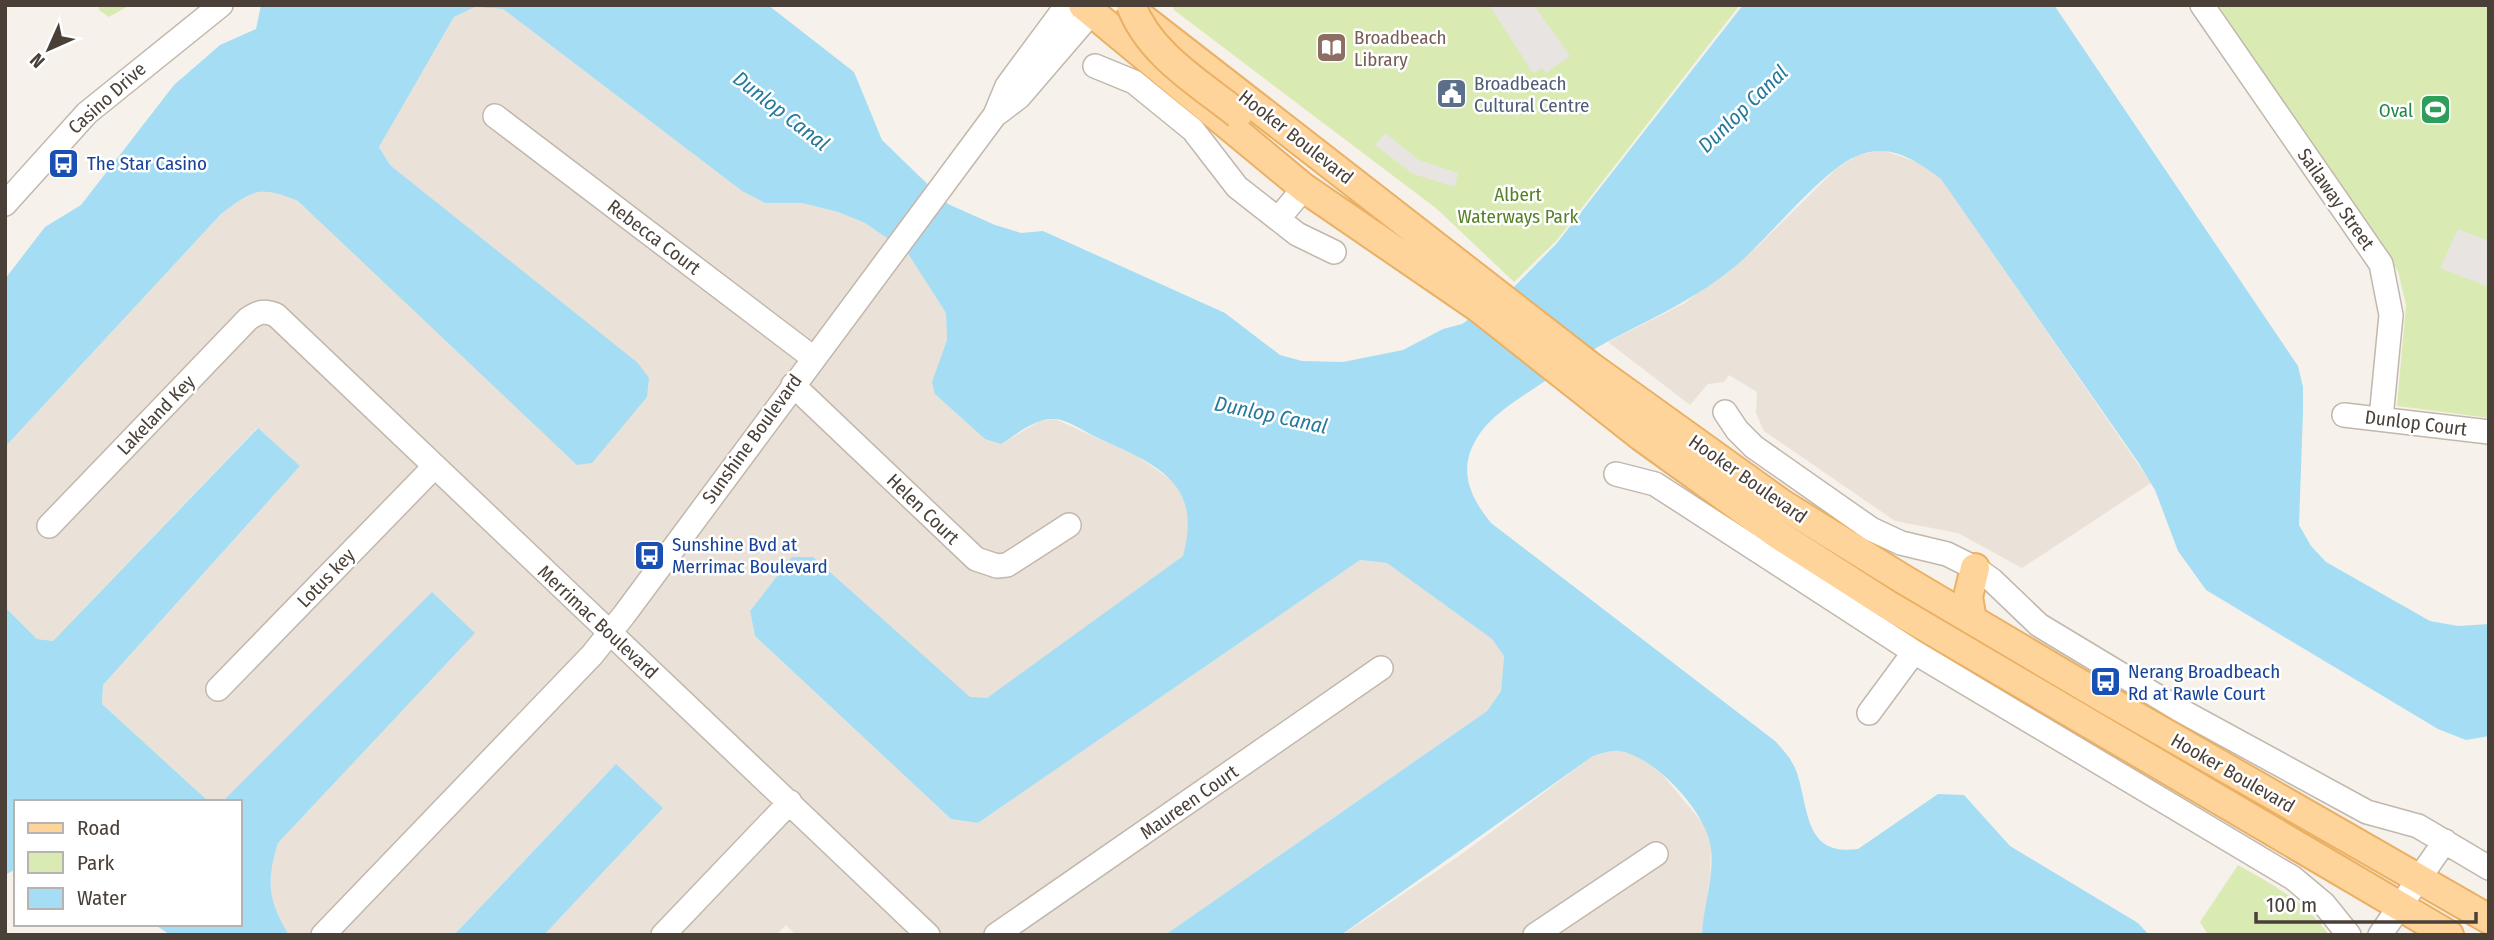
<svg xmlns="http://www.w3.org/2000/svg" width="2494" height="940" viewBox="0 0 2494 940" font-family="'Fira Sans Condensed',sans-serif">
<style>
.residential{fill:#eae2d8}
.green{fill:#d9ebb2}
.parking{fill:#e7e4e2}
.water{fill:#a5def4}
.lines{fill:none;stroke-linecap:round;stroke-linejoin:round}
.minor-casing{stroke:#c2b7ac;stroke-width:26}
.major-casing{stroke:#eab064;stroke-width:32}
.minor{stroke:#fff;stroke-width:23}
.major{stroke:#ffd49a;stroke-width:28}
.major-bridge-casing{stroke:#eab064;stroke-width:32;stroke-linecap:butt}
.major-bridge{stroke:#ffd49a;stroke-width:28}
.labels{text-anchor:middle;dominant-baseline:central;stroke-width:5;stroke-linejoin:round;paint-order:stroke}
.education-label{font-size:19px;fill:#785e54;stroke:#fff;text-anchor:start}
.service-label{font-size:19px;fill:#4e5e75;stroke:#fff;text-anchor:start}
.street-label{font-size:19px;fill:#4a4038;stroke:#fff}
.leisure-label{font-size:19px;fill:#27864d;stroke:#fff;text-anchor:end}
.transit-label{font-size:19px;fill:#164399;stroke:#fff;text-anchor:start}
.park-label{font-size:19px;fill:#558027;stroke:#fff}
.water-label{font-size:21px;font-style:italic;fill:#25799b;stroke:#fff}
</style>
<rect width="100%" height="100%" fill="#f6f1ea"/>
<path class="residential" d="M475 7 503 9 742 191 765 203H802L838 212 865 223 907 252 946 312 947 340 933 382 1001 444 1040 421 1055 419 1137 456 1174 482 1188 505 1189 534 1184 556 987 699 970 698 792 557 750 611 755 636 951 819 978 823 1360 560 1388 563 1492 639 1504 656 1501 691 1487 711 1165 935H796L786 925 776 935H544L662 808 616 765 454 935H289L272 908 270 869 278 843 474 633 223 801 207 800 102 704 103 685 300 466 257 428 53 641 37 639 5 607V447L221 214 248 193 275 191 298 201 391 165 379 147 454 17Z
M1882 150 1920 163 1941 178 2151 483 2022 568 1958 533 1895 521 1764 431 1756 413 1757 392 1729 375 1724 382 1708 384 1690 405 1608 342 1685 303 1758 246 1836 169 1858 155Z
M1616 750 1638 756 1662 774 1705 826 1711 845 1710 876 1702 935H1342L1459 856 1593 756Z"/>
<path class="green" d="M99 5H130L109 17 99 10Z
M1172 5H1739V6L1557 240 1514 282 1437 209 1174 10Z
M2218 5H2489V418L2397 406 2406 305 2398 271Z
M2238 865C2272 884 2306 902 2329 935H2208L2200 922Z"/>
<path class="parking" d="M1489 5H1534L1570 56 1546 73 1542 68 1533 73Z
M1385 133 1419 160 1458 173 1455 187 1413 174 1375 145Z
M2458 229 2489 241V287L2440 268Z"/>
<path class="water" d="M261 5H768L854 72 882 140 948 204 995 225 1021 233 1043 231 1225 313 1280 355 1302 361 1343 362 1403 350 1443 329 1462 324 1512 289 1557 243 1743 5H2054L2298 366 2303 387V412L2299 525 2311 546 2326 562 2430 621 2458 626 2489 624V736L2466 740 2438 729 2206 590 2178 551 2155 490 2138 462 1941 179C1916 160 1890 143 1859 155 1822 169 1768 240 1733 268 1689 304 1640 323 1591 351 1574 360 1559 372 1542 383 1523 396 1499 410 1484 428 1456 463 1466 492 1491 523L1775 741C1783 750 1790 757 1795 768 1810 804 1801 857 1858 849L1938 794 1964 795 2010 846 2138 923 2149 935H1702C1703 905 1716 873 1710 843 1703 809 1654 756 1619 751 1611 750 1601 754 1593 756L1341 935H1165L1487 711 1501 691 1504 656 1492 639 1387 563 1360 560 978 823 951 819 755 636 750 611 792 557H813L970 697 987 698 1183 556C1203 482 1157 465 1098 438 1085 432 1067 419 1054 419 1035 418 1016 435 1001 444L985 439 935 394 932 382 947 340 946 313 907 252 865 223 838 212 802 203H765L742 191 503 9 475 7 454 17 379 147 391 166 638 363 649 378 647 397 592 463 577 465 298 201C260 185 252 190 221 214L5 447V279L45 227 81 205 174 85 220 45 256 29Z
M258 428 300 466 103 685 102 704 207 800 223 801 432 592 475 633 278 843C266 881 268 901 289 935H170L154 924H240V802H16V869L5 875V607L37 639 53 641Z
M616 764 663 808 544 935H454Z"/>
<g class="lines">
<defs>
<path id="minor" d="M2202 5 2381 264 2391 315 2381 418
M1095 66 1134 82 1193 130 1237 187 1297 234 1334 252
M998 113 1019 97 1092 12
M495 116 812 357
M5 204 87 113 221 5
M1278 219 1304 188
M793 385 976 559 997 566 1007 565 1069 525
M1725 412 1737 430 1754 447 1871 529 1901 543 1947 554 1975 568 1992 580 2039 625 2180 710 2367 812 2418 826 2489 868
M2344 415 2489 432
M1616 474 1655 484 1914 652 2293 878 2324 904 2349 935
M49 526 248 319C258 312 264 310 276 315L928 935
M218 689 434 467
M1869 713 1914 652
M323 935 592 655 624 615 995 115 1007 86 1067 5
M663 935 790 802
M996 935 1381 668
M1535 935 1656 854
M2380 935 2445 841"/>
<path id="major" d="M1083 5 1304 188 1479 308 1642 437 1777 534 1888 605 2449 935
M1138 15 1591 367 1782 504 1903 579 2109 701 2489 919
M1972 620 1968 597 1975 568"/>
</defs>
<use href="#minor" class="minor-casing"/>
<use href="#major" class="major-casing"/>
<use href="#minor" class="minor"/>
<use href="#major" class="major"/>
<defs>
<path id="major-bridge" d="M1131 5C1149 54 1199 83 1238 114"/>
</defs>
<use href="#major-bridge" class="major-bridge-casing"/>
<use href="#major-bridge" class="major-bridge"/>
</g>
<defs>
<symbol id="library-square" viewBox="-11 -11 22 22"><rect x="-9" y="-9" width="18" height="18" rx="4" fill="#8d6e63" stroke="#fff"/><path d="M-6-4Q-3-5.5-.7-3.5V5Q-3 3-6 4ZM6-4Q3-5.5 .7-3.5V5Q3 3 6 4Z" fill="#fff"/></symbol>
<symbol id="civic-square" viewBox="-11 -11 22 22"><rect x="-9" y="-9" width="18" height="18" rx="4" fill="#5c6f8a" stroke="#fff"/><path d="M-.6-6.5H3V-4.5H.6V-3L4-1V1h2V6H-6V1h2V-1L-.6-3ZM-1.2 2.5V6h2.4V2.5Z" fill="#fff"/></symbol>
<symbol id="stadium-square" viewBox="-11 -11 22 22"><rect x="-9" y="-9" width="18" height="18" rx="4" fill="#2e9e5b" stroke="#fff"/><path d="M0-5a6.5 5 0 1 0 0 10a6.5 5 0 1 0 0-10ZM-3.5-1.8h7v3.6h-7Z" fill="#fff"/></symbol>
<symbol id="bus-square" viewBox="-11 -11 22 22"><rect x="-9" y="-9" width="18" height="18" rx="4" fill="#1a4fb4" stroke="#fff"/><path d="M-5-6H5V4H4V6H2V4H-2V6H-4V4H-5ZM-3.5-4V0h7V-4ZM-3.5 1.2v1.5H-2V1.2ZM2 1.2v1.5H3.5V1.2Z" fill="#fff"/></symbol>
</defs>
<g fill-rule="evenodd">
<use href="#library-square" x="1314" y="30" width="35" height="35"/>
<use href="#civic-square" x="1434" y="76" width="35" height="35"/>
<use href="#stadium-square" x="2418" y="92" width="35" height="35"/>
<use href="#bus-square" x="46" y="146" width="35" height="35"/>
<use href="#bus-square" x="632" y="538" width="35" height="35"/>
<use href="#bus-square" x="2088" y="664" width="35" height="35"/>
</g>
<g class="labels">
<g class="education-label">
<text x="1354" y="37">Broadbeach<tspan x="1354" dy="22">Library</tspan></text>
</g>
<g class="service-label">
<text x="1474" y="83">Broadbeach<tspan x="1474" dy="22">Cultural Centre</tspan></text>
</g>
<g class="street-label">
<text transform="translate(107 98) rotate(-42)">Casino Drive</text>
<text transform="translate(1296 137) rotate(38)">Hooker Boulevard</text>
<text transform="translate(2336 199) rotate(55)">Sailaway Street</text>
<text transform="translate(654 237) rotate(37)">Rebecca Court</text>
<text transform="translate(156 415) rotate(-46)">Lakeland Key</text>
<text transform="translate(2416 423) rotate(7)">Dunlop Court</text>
<text transform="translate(752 439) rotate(-54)">Sunshine Boulevard</text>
<text transform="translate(1748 479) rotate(35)">Hooker Boulevard</text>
<text transform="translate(923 509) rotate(44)">Helen Court</text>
<text transform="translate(326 578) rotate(-46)">Lotus key</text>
<text transform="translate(598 622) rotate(43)">Merrimac Boulevard</text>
<text transform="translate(2233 773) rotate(30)">Hooker Boulevard</text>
<text transform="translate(1189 802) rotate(-35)">Maureen Court</text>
</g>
<g class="leisure-label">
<text x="2413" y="110">Oval</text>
</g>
<g class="transit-label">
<text x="87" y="163">The Star Casino</text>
<text x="672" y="544">Sunshine Bvd at<tspan x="672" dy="22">Merrimac Boulevard</tspan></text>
<text x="2128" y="671">Nerang Broadbeach<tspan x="2128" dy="22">Rd at Rawle Court</tspan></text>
</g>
<g class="park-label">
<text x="1518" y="194">Albert<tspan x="1518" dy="22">Waterways Park</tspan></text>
</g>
<g class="water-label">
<text transform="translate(1743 109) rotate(-44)">Dunlop Canal</text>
<text transform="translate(781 111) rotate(38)">Dunlop Canal</text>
<text transform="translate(1271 415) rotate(12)">Dunlop Canal</text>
</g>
</g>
<rect width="2494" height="940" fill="none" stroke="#4a4038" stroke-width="14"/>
<rect x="14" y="800" width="228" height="126" fill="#ffffff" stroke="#b7b3af" stroke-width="2"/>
<rect x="28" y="823" width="35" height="10" fill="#ffd49a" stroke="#b7b3af" stroke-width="2"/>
<text x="77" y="835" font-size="21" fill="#4a4038">Road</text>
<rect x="28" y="852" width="35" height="21" fill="#d9ebb2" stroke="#b7b3af" stroke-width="2"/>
<text x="77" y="870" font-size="21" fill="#4a4038">Park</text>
<rect x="28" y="888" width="35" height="21" fill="#a5def4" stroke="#b7b3af" stroke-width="2"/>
<text x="77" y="905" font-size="21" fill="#4a4038">Water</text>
<g transform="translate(49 49) rotate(225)" stroke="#ffffff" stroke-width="5" paint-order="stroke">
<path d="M0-5L12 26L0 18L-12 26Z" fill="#4a4038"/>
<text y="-10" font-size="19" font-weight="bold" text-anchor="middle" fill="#4a4038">N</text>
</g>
<path d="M2256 912v10h220v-10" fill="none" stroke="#4a4038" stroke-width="3.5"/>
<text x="2266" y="912" font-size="21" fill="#4a4038" stroke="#ffffff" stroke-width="5" paint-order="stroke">100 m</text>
</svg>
